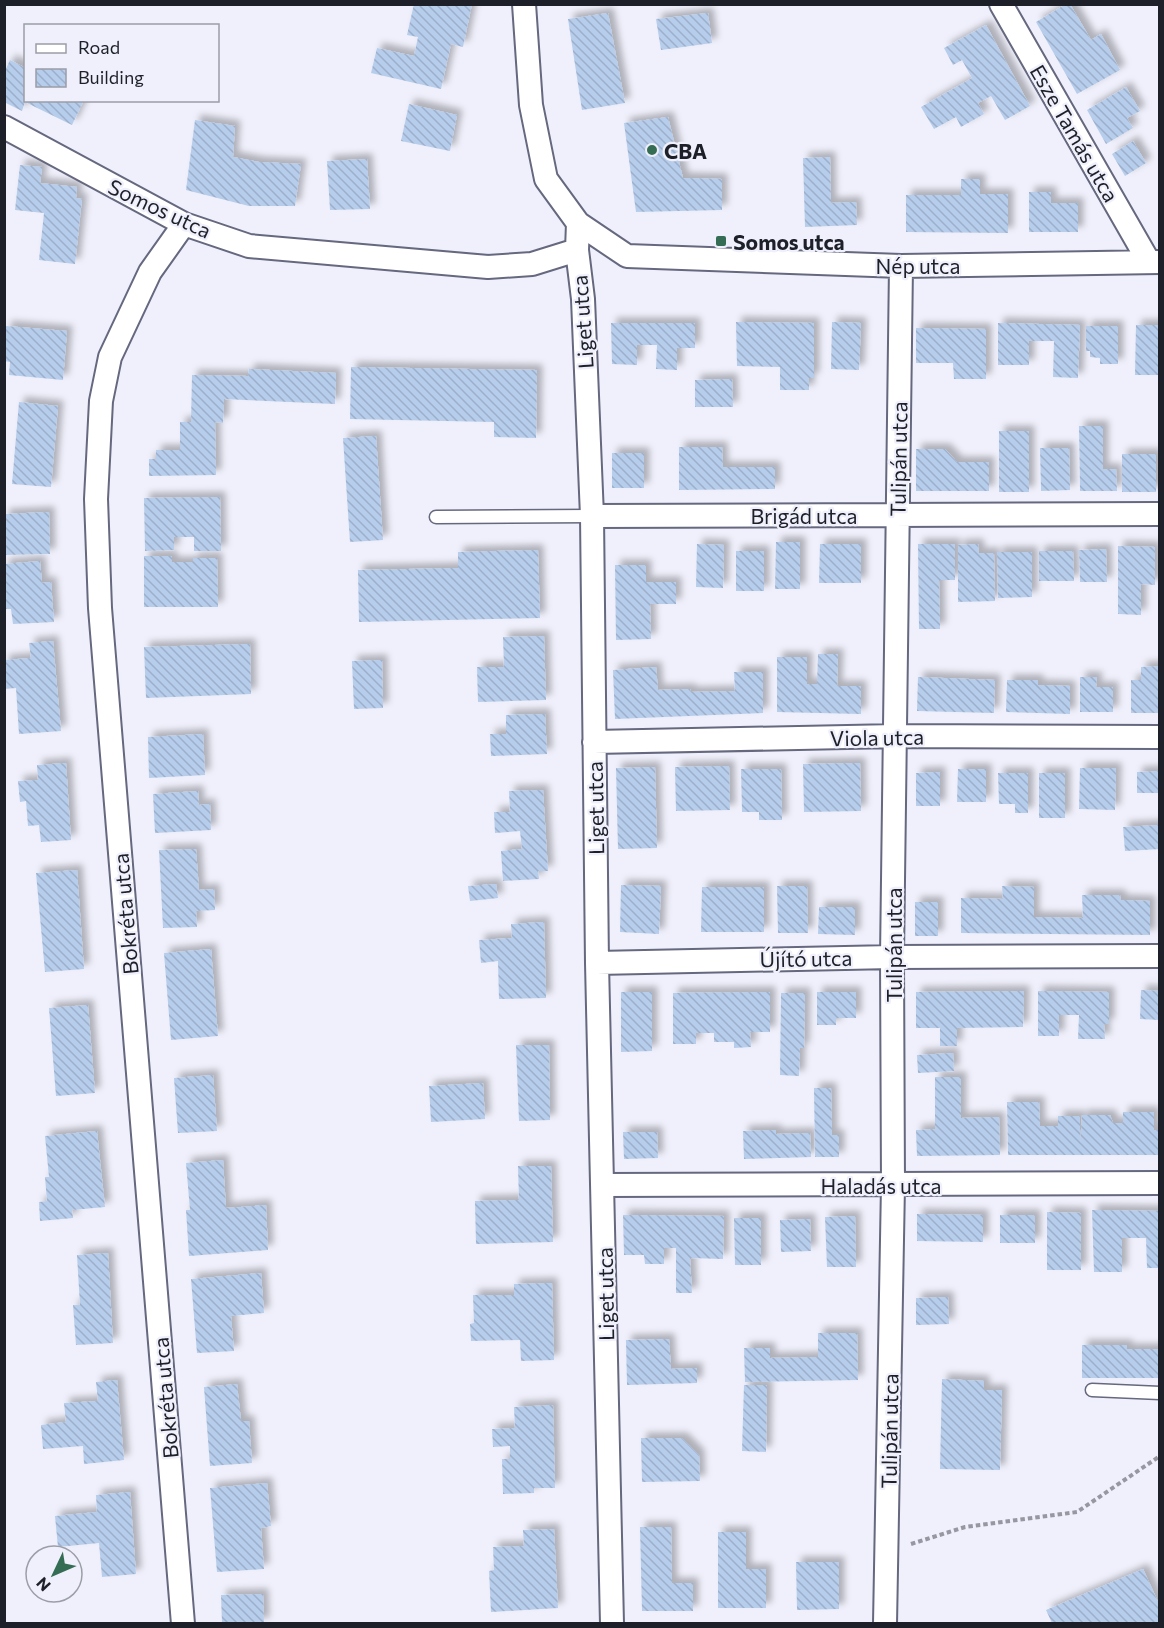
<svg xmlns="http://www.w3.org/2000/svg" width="1164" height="1628" viewBox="0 0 1164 1628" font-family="Commissioner,sans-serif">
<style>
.building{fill:url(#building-back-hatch);filter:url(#shadow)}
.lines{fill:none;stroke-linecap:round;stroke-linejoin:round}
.lane-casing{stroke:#65687e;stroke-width:15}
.street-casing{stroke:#65687e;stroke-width:26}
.path{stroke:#9697a1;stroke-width:4;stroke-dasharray:4.5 3;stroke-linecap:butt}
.lane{stroke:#fff;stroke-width:12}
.street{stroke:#fff;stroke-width:22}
.poi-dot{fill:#356d54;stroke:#eff0fb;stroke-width:2}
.labels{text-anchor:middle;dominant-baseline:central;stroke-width:4.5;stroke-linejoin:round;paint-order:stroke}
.street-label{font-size:21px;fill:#1e2029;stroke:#eff0fb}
.poi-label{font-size:21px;font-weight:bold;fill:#1e2029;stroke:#eff0fb;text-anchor:start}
</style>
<defs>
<pattern id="building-back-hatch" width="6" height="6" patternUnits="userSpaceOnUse" patternTransform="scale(1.5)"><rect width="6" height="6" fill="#b7cdec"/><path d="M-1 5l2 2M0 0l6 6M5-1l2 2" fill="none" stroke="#9db0ca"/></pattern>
<filter id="shadow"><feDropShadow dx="5.5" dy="-5.5" stdDeviation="3" flood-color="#0004"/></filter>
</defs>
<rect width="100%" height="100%" fill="#eff0fb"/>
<path class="building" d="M414 4H472L463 47 451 44 441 89 371 73 377 48 414 56 418 37 407 35Z
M1066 4H1070L1091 40 1101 34 1120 70 1077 94 1036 22Z
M608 13 625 103 582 110 568 19Z
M708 13 712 43 661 50 656 19Z
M986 25 1030 106 1005 120 991 96 978 103 984 114 961 127 956 117 934 129 921 107 972 78 962 60 953 65 944 48Z
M10 60 26 68V100H84L72 125 25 102 22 111 4 102V73Z
M1126 87 1140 111 1127 118 1133 128 1106 144 1087 110Z
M409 104 457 115 450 151 401 141Z
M668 117 683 178 722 179V210L636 212 624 123Z
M195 120 235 126 233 157 259 162 301 164 295 206H249L186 190Z
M1133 141 1146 163 1125 176 1112 154Z
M830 157 831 203 856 202 857 225 805 227 803 158Z
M367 159 370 209 330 210 327 161Z
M20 165 42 167 40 183 77 187 76 198 82 199 75 264 39 260 44 213 15 210Z
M961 179H980V194H1008V233L906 232V195H961Z
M1029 192H1051V203H1078V232H1029Z
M736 322 814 323V378H809V390H780V367L737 366Z
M832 322 861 323 859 370 831 369Z
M611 323H695V348H677V370L656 369 657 345H637V365L612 364Z
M998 323 1080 325 1078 378 1053 377 1054 341H1029V365H998Z
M1136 325H1160V375H1135Z
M6 326 67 331 63 380 9 375 10 362 4 361Z
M1086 326H1118V364H1100V358L1090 357V351H1086Z
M916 328 986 329V379H954L953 363H916Z
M351 367 537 370 536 438 494 437V422L350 419Z
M249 369 336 373 335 404 224 399 223 423 215 422 216 475 149 476V459H156V450H180V422H191L192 375 248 376Z
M732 379 733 407H695V380Z
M19 402 58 406 51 487 12 484Z
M1079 426H1103V469H1116L1117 491H1080Z
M999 431H1029V492H999Z
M376 436 383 540 350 542 343 438Z
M679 447H722L723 467H775V489L679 490Z
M1040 448H1069L1070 490 1041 491Z
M916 449H945L957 462H989V491H916Z
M612 453H644V488H612Z
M1122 454H1156V492H1122Z
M220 497 221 551H194V537H174V550L145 551 144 498Z
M49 512 50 554 5 555 4 514Z
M776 542H800V589H775Z
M697 544 724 545 723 588 696 587Z
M820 544H861V583H819Z
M918 544H955V580H939L940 629H919Z
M978 544 979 553H994L995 601 958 602V545Z
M1118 546 1155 547V585L1141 584V615L1118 614Z
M1106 549 1107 582H1080L1079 550Z
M538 550 540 618 359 622 358 570 458 568V552Z
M736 551H764V591H736Z
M1039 551H1073L1074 581H1039Z
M997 552H1032V597L998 598Z
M144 556H172V562H193V558H217L218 607H144Z
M40 561 42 583 51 582 54 622 13 624 11 609H4V564Z
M615 565H646V582H676V604H650L651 639 616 640Z
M544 636 546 700 478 702 477 667H504L503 637Z
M53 641 61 731 19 734 16 688 4 689V660L31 658 29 643Z
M250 644 251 694 146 698 144 647Z
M818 654H838L837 686H861V714L777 712V657H807V684H817Z
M382 660 383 708 354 709 352 661Z
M1160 666V713H1131V680H1141V667Z
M656 667 658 690 690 689 691 692 735 691 734 672H763V713L615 719 613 670Z
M918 677 995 680 994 713 917 711Z
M1080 677H1097L1096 687H1113V712H1080Z
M1007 680H1038V685L1070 686V714L1006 712Z
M545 714 547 754 491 756 490 734H506V715Z
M203 734 205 775 149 778 148 737Z
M66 763 71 840 41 842 39 825 28 826 26 801 20 802 18 781 38 780 37 765Z
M860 763 861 811 804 812 803 764Z
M729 766 730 810 676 811 675 767Z
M655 767 657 848 618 849 616 768Z
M1080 768H1116L1115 810 1079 809Z
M741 769H781L782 820H759V812H742Z
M958 769H986V802H957Z
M1158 771 1160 793H1137V772Z
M940 772V806H916V773Z
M998 773H1028V813H1015V804H999Z
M1039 773H1065V818H1039Z
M543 790 548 871H538L539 879 503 881 501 851 522 849 520 831 495 833 494 812H510L509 791Z
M198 791 199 805 210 804 211 830 155 833 153 794Z
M1160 825V849L1125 851 1123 827Z
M196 849 199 890 214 889 215 910 196 911 197 927 163 928 159 850Z
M77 870 84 969 45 972 36 873Z
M496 884 498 898 470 901 468 886Z
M621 885 661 886 659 934 620 932Z
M777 886H807L808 933H778Z
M1002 886 1034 887V917L1083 918 1082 895H1120L1121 900 1150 901V935L961 933V898L1003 899Z
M702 887H764V932H701Z
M915 902H938V936H915Z
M819 907H855V935L818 934Z
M544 922 546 998 499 999 498 961 481 963 479 940 512 938 511 924Z
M211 949 218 1036 171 1040 164 953Z
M1141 990 1160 991V1020L1140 1019Z
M1024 991 1023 1027 957 1028V1046H940V1028H916V992Z
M1038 991 1109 992V1024H1104L1105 1039H1078L1079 1015H1059V1036H1038Z
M621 992H652V1051L621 1052Z
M770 992V1032H750L751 1047 734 1048V1042H714V1033H696V1044H673V993Z
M817 992H856V1018H836V1025H817Z
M781 993H805L804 1048H800L799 1076 780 1075Z
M88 1005 95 1093 56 1096 49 1008Z
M516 1045H549L550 1120 519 1121Z
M953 1053 954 1071 918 1073 917 1055Z
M213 1075 217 1131 178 1133 174 1078Z
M935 1077H961V1118L999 1117 1000 1155 917 1156 916 1130 935 1129Z
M483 1083 485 1119 431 1122 429 1086Z
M814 1088H831L832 1135H839V1157H815Z
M1007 1102H1039L1040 1126H1058V1116H1080V1144L1082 1115H1110L1113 1123H1123V1112H1154V1130H1160V1155H1008Z
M776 1130V1134L810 1133 811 1157 744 1159 743 1131Z
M97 1131 105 1207 72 1210 73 1218 40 1221 39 1202 47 1201 45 1177H49L45 1136Z
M623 1132H657L658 1158 624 1159Z
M223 1160 226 1208 266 1205 268 1250 189 1256 186 1210H190L186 1163Z
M518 1166H551L553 1242 476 1244 475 1201 519 1200Z
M1092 1210 1160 1211V1268H1147L1146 1238H1122V1272H1094Z
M1047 1212 1081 1213V1270H1047Z
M917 1214 983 1215V1242L917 1241Z
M623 1215 724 1216 723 1259 690 1258 692 1293H676V1248H664V1264H645L644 1255H624Z
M1000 1215H1035V1243H1000Z
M855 1216 856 1267H827L825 1217Z
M734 1218H761V1265H735Z
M810 1219 811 1251 781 1252 780 1220Z
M108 1253 113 1343 76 1345 73 1305H80L77 1255Z
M261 1273 264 1313 231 1316 234 1351 197 1353 191 1279Z
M552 1283 554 1360 521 1361 520 1340 471 1341 470 1324 474 1323 473 1295H514V1284Z
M948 1297 949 1324 916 1325V1298Z
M818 1333H857L858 1380 745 1382 744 1348H770V1358L818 1357Z
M669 1339 671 1369 697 1368V1383L627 1385 626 1340Z
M1082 1345H1127V1349H1160V1378H1082Z
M942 1379 984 1381V1390H1002L1000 1470 940 1469Z
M117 1380 124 1460 84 1464 83 1446 43 1449 41 1425 66 1422 64 1403 98 1401 96 1382Z
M237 1384 241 1421H249L252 1463 210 1466 204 1387Z
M744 1385H767L766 1452 742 1451Z
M553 1405 555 1488H534V1493L503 1494 502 1459H510V1446L493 1447 492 1429 515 1428 514 1407Z
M641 1438H682L699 1455 700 1481 642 1482Z
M267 1483 271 1526 261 1528 264 1569 217 1572 210 1488Z
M130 1492 136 1574 102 1577 99 1543 58 1547 55 1516 97 1512 96 1495Z
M640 1527H671L672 1583H693V1611H642Z
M554 1529 558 1608 491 1612 489 1571 494 1570 493 1547 524 1546 523 1530Z
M718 1532H746V1569H766V1608H718Z
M796 1562H839V1609L797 1610Z
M1143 1569 1160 1606V1623H1052L1046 1610Z
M263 1594 264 1623H222L221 1595Z"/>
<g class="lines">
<defs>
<path id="lane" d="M436 517 592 516
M1092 1390 1160 1393"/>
<path id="street" d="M524 4 531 105 546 179 578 223 577 250 583 299 592 516 597 963 612 1624
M1001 4 1149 262
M4 127 184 224 249 246 488 267 532 264 577 250
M578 223 627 256 901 266 1160 262
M592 516 1160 514
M594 742 896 736 1160 737
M597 963 892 957 1160 956
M603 1185 1160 1183
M183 1624 100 608 96 499 101 401 110 357 150 272 184 224
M885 1624 893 1185 892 957 901 266"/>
</defs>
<use href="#lane" class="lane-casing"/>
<use href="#street" class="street-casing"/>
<path class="path" d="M911 1544 965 1527 1077 1512 1160 1456"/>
<use href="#lane" class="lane"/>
<use href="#street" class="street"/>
</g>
<g class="poi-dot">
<circle cx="652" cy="150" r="6"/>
<rect x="715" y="235" width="12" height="12" rx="3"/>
</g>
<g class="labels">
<g class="street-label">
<text transform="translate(1075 133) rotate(60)">Esze Tamás utca</text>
<text transform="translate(160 208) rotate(25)">Somos utca</text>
<text x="918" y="265">Nép utca</text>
<text transform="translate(582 322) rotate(-94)">Liget utca</text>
<text transform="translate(898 459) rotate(-89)">Tulipán utca</text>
<text x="804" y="515">Brigád utca</text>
<text transform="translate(877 737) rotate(-1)">Viola utca</text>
<text transform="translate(595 808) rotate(-91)">Liget utca</text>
<text transform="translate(125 914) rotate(-95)">Bokréta utca</text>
<text transform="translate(893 945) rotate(-90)">Tulipán utca</text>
<text transform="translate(806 958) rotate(-1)">Újító utca</text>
<text x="881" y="1185">Haladás utca</text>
<text transform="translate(605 1294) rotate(-91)">Liget utca</text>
<text transform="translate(165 1398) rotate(-95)">Bokréta utca</text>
<text transform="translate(889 1431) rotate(-89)">Tulipán utca</text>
</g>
<g class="poi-label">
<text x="664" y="150">CBA</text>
<text x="733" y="241">Somos utca</text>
</g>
</g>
<rect width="1164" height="1628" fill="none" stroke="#1e2029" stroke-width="12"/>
<rect x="24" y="24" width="195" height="78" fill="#eff0fb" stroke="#9b9da7" stroke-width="1.5"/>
<rect x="36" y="44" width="30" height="9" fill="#ffffff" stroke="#9b9da7" stroke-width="1.5"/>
<text x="78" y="54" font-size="18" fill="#1e2029">Road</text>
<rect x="36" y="69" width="30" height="18" fill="url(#building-back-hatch)" stroke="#9b9da7" stroke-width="1.5"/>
<text x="78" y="84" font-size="18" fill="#1e2029">Building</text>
<g transform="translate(54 1574) rotate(226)"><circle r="28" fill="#eff0fb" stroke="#9b9da7" stroke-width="1.5"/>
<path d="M0-4.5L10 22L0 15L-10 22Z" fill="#356d54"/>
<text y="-9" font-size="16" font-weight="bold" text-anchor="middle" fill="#1e2029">N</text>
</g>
</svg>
